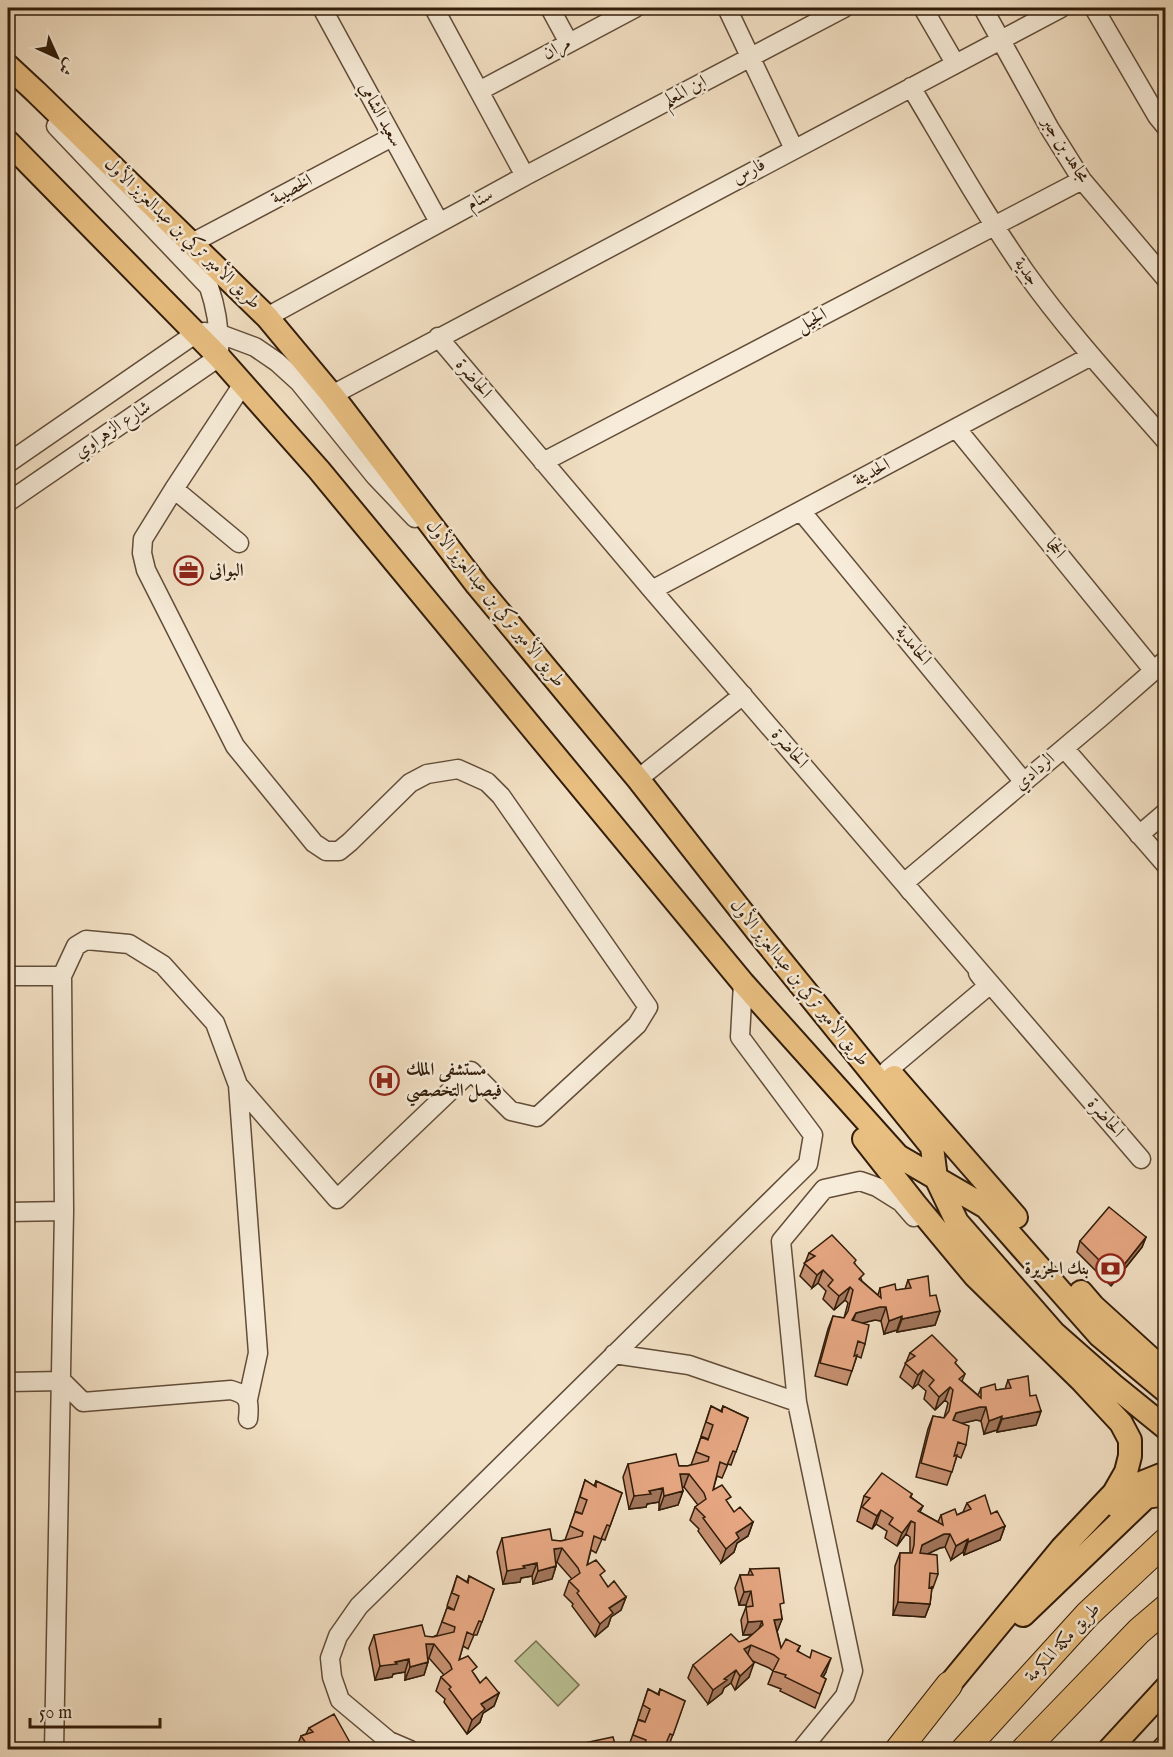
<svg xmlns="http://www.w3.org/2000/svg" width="1173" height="1757" viewBox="0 0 1173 1757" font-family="'IM FELL English',Amiri,serif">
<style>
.green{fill:#bbc395;stroke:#767050;stroke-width:1.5}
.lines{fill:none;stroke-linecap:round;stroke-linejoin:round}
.minor-casing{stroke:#624d39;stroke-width:21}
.major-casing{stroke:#311c0a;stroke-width:26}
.highway-casing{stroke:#311c0a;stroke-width:28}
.minor{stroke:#f7ecd9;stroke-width:18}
.major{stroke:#eac082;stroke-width:22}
.highway{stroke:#eac082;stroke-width:26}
.wall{fill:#c69070;stroke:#311c0a;stroke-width:1.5}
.shaded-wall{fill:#a1755b;stroke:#311c0a;stroke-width:1.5}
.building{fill:#e6a782;stroke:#311c0a;stroke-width:1.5}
.labels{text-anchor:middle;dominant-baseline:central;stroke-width:5;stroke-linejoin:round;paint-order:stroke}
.street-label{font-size:18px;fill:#311c0a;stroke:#f7ecd9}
.poi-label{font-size:18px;font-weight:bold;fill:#311c0a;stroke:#f7ecd9;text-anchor:start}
</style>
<rect width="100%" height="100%" fill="#f3e1c5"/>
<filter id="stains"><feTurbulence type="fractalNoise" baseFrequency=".00333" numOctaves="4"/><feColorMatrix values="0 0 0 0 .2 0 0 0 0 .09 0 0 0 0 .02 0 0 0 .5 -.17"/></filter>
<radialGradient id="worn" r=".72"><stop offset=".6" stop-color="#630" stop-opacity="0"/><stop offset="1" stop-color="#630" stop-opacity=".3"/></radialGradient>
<path class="green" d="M536 1641 579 1685 558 1706 515 1661Z"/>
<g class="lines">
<defs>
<path id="minor" d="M322 8 439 222
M550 8 569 43
M727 8 794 149
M923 8 955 63
M983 8 1050 129 1082 180 1166 279
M1094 8 1157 116 1166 127
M911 87C948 149 984 213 1026 273 1068 332 1118 386 1166 441
M479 91 635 8
M525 176 844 8
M192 243 392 137
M267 317 525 176 434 8
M438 337 652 590 1141 1159
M332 395 1061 8
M956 428 1154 671
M543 462 1082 180
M8 463 195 334 204 332 220 334 255 347 277 362 299 382 375 476 415 518
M174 489 239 543
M8 502 219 357C220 332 217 310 209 287L56 126
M801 511 1024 782
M652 590 1091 356
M1064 748 1166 865
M638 779 743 695
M1139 835 1166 812
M911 892 904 883 1101 717 1166 660
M8 976H62
M888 1070 988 986 978 973
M238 1085 337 1199 471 1071 511 1111 537 1117 637 1025 648 1007 501 796 487 782 458 769 427 774 410 783 350 842 339 851H326L314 843 235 746 146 570 142 553 143 539 174 489 243 384
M8 1212 64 1211
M614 1354 689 1365 797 1402
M8 1382 62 1381 83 1402 231 1390C249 1395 250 1401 248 1419
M54 1750 64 1211 62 976 76 946 86 940 129 944 163 965 215 1023 238 1085 258 1353 248 1399
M410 1750 389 1741 340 1700 332 1677 330 1658 338 1636 359 1606 808 1164 813 1135 740 1037 743 983
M801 1750 845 1696 853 1671 797 1402 781 1241 824 1189 860 1181 877 1187 901 1202 914 1217"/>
<path id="major" d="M8 66 36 92 267 317 332 395 477 585 638 779 757 931 932 1147 936 1178 957 1222 1054 1333 1113 1385 1166 1428
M8 142 219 357 319 470 743 983 898 1156 986 1207 1099 1335 1166 1391
M894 1077 1016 1217
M864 1139 916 1205 975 1276 1082 1381 1121 1423 1130 1440V1456L1126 1472 1114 1493 1062 1548 949 1685
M1081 1292 1093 1306 1159 1366 1166 1370
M1116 1506 1136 1485 1166 1473
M1023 1615 1146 1497 1166 1494
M1109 1750 1166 1688"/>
<path id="highway" d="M898 1750 949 1685
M964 1750 1088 1614 1166 1541
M1024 1750 1139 1631 1166 1608"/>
</defs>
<use href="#minor" class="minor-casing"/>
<use href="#major" class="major-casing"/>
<use href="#highway" class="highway-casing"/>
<use href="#minor" class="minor"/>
<use href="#major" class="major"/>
<use href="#highway" class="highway"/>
</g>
<path class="wall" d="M1146 1237 1142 1247 1111 1286 1077 1252 1080 1241Z
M809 1253 855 1264 862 1281 878 1295 880 1288 896 1290 905 1289 908 1280 930 1296 940 1311 935 1325 897 1332V1330L884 1334 881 1321 875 1320 862 1323 865 1344 861 1358 857 1356 847 1385 815 1376 828 1329 833 1316 844 1318 848 1303 845 1300 834 1310 823 1299 826 1291 818 1283 812 1288 800 1276Z
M910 1353 956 1364 965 1374 962 1381 978 1395 981 1388 996 1390 1005 1389 1008 1380 1030 1396 1041 1411 1036 1425 997 1432V1430L984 1434 981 1421 976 1420 963 1423 966 1445 961 1458 957 1456 947 1485 916 1477 928 1429 933 1416 944 1418 948 1403 945 1400 935 1410 924 1399 926 1391 918 1384 913 1388 900 1377Z
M711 1406 721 1411 723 1406 748 1418 731 1465 728 1464 722 1478 717 1476 713 1490 728 1504 734 1512 753 1522 748 1536 737 1543 734 1552 721 1563 698 1531 699 1529 690 1520 695 1507 698 1505 684 1487H682L683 1491 678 1505 659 1510V1502L647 1504 646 1507 629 1509 623 1477 628 1464 687 1466 691 1465 701 1437 708 1439 701 1436Z
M585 1480 594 1486 596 1481 622 1493 605 1540 602 1539 596 1553 591 1550 587 1565 602 1579 608 1587 626 1597 621 1610 611 1617 608 1626 595 1637 572 1606 573 1604 564 1595 569 1581 572 1579 557 1562H556V1566L552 1579 533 1584 532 1576 521 1578 520 1582 503 1584 497 1552 502 1538 561 1541 565 1540 575 1512 582 1514 575 1511Z
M912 1494 911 1497 923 1506 920 1512 938 1522 941 1515H957L963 1512 967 1503 991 1514 1005 1526 1000 1540 964 1555 963 1552 951 1560 945 1547 940 1548 927 1554 938 1574 933 1588 932 1587 930 1604 925 1617 893 1615 895 1566 900 1553H910V1537L906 1534 897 1546 885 1538 887 1531 876 1524 872 1529 857 1521 864 1496Z
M750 1569 781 1611 782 1619 777 1631 781 1648 800 1646 798 1651 826 1672 823 1677 826 1679 815 1708 780 1691 781 1689 768 1684 773 1671 769 1668 753 1661 749 1677 735 1690 731 1683 724 1688 722 1693 708 1704 688 1678 693 1665 747 1639 752 1635H743L741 1620 746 1607V1605H739L735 1588 740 1575H748Z
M457 1576 467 1582 469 1576 494 1589 477 1635H474L468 1649 463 1646 459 1660 474 1674 480 1683 499 1693 494 1706 483 1713 480 1722 467 1734 444 1702 445 1699 436 1691 441 1677 444 1675 429 1658H428V1662L424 1675 405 1680V1672L393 1674 392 1677 375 1680 369 1648 374 1635 433 1637 437 1635 447 1608 454 1610 447 1606Z
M648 1689 658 1694 660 1689 685 1701 668 1748 665 1747 664 1749H564L565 1747 624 1749 628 1748 638 1720 645 1722 638 1719Z
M309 1728 352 1746 351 1749H296L301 1736 306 1734Z"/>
<path class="shaded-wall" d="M1146 1237 1142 1247 1111 1286 1115 1276Z
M823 1270 818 1283 812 1288 817 1275Z
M850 1287 845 1300 834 1310 839 1296Z
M880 1307H886L881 1321 875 1320 851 1326 856 1313Z
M940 1311 935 1325 897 1332 902 1319Z
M902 1316 897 1330 884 1334 889 1321Z
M923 1370 918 1384 913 1388 918 1375Z
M950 1387 945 1400 935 1410 939 1397Z
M980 1407H986L981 1421 976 1420 951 1426 956 1413Z
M1041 1411 1036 1425 997 1432 1002 1419Z
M1002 1416 997 1430 984 1434 989 1421Z
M680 1474H689L684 1487H675Z
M663 1488 659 1502 647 1504 646 1507 629 1509 634 1496 649 1491Z
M683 1491 678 1505 659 1510 664 1496Z
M881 1510 876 1524 872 1529 877 1516Z
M911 1521 906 1534 897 1546 902 1533Z
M753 1522 748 1536 737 1543 734 1552 721 1563 726 1549 736 1533Z
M1005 1526 1000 1540 964 1555 968 1542Z
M944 1534H950L945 1547 940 1548 917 1559 922 1545Z
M968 1539 963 1552 951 1560 956 1546Z
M562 1548 557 1562H549L554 1549Z
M537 1563 532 1576 521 1578 520 1582 503 1584 507 1571 523 1566Z
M556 1566 552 1579 533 1584 538 1571Z
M751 1591 746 1605H739L744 1592Z
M626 1597 621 1610 611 1617 608 1626 595 1637 600 1624 609 1608Z
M898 1602 930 1604 925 1617 893 1615Z
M782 1619 777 1632 774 1620Z
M762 1621 757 1634 743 1635 748 1622Z
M426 1644H434L429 1658H421Z
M751 1645 746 1659 744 1649Z
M831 1658 826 1672 816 1689 821 1676Z
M409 1659 405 1672 393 1674 392 1677 375 1680 380 1666Z
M428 1662 424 1675 405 1680 410 1667Z
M754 1663 749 1677 735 1690 740 1676Z
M736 1670 731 1683 724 1688 722 1693 708 1704 713 1690 724 1679Z
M499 1693 494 1706 483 1713 480 1722 467 1734 472 1720 481 1704Z"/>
<path class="building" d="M1109 1207 1146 1237 1115 1276 1080 1241Z
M832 1235 856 1260 854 1263 864 1274 859 1279 881 1298 880 1288 895 1284 896 1290 911 1288 908 1280 928 1276 930 1296 936 1295 940 1311 902 1319V1316L889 1321 886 1307H880L856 1313 852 1320 869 1325 865 1344 858 1341 854 1356 857 1355 852 1371 820 1363 833 1316 844 1318 848 1311 853 1290 850 1287 839 1296 828 1286 833 1280 823 1270 817 1275 804 1263 815 1256 809 1253Z
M932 1335 957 1360 955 1363 965 1374 959 1379 981 1398V1388L995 1384 996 1390 1011 1388 1008 1380 1028 1376 1030 1396 1036 1395 1041 1411 1002 1419V1416L989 1421 986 1407H980L956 1413 953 1420 969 1426 966 1445 958 1442 954 1456 957 1455 952 1472 921 1463 933 1416 944 1418 949 1411 953 1390 950 1387 939 1397 929 1386 934 1380 923 1370 918 1375 905 1363 915 1356 910 1353Z
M711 1406 722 1412 723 1406 748 1418 736 1452 733 1451 727 1465 720 1462 713 1490 722 1485 731 1497 726 1500 734 1512 740 1507 753 1522 736 1533 739 1538 726 1549 703 1518 705 1517 695 1507 706 1499 704 1493 689 1474H680L683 1491 664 1496 663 1488 649 1491 651 1494 634 1496 628 1464 676 1454 679 1466H687L708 1461 709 1457 696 1452 701 1437 708 1440 713 1425 706 1422Z
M882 1473 912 1494 910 1497 923 1506 918 1511 943 1525 941 1515 955 1509 957 1515 971 1509 967 1503 985 1495 991 1514 997 1511 1005 1526 968 1542V1539L956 1546 950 1534H944L922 1545 920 1553 937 1555 938 1574 930 1573 929 1588 932 1587 930 1604 898 1602 900 1553H912L914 1545 915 1523 911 1521 902 1533 889 1524 893 1518 881 1510 877 1516 862 1507 870 1498 864 1496Z
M585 1480 596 1487V1481L622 1493 610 1526 607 1525 601 1539 594 1536 587 1565 596 1560 605 1571 600 1575 608 1587 614 1581 626 1597 609 1608 613 1613 600 1624 577 1593 579 1591 569 1581 580 1573 578 1568 562 1548 554 1549 556 1566 538 1571 537 1563 523 1566 525 1568 507 1571 502 1538 550 1529 552 1540 561 1541 582 1536 583 1532 570 1526 575 1512 582 1514 587 1500 580 1497Z
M779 1568 784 1603 780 1604 782 1619 774 1620 781 1648 786 1639 800 1646 797 1651 810 1658 812 1650 831 1658 821 1676 826 1679 820 1694 785 1677 786 1675 773 1671 779 1659 774 1655 751 1645 744 1649 754 1663 740 1676 736 1670 724 1679 727 1680 713 1690 693 1665 731 1634 739 1642 747 1639 763 1625 762 1621 748 1622 746 1607 753 1606 751 1591 744 1592 740 1575H753L750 1569Z
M457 1576 468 1583 469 1576 494 1589 482 1622 479 1621 473 1635 467 1632 459 1660 468 1656 477 1667 472 1671 480 1683 486 1677 499 1693 481 1704 485 1709 472 1720 449 1689 451 1687 441 1677 452 1669 450 1664 434 1644H426L428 1662 410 1667 409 1659 395 1662 397 1664 380 1666 374 1635 422 1625 425 1636 433 1637 454 1632 455 1627 442 1622 447 1608 454 1610 459 1596 452 1593Z
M648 1689 659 1695 660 1689 685 1701 673 1735 670 1734 664 1748 657 1745 656 1749H565V1747L613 1737 616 1748 624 1749 645 1744 646 1740 633 1735 638 1720 645 1722 650 1709 643 1705Z
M334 1714 352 1746 350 1748V1749H319L317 1747 310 1749 301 1736 313 1732 309 1728Z
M1166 1729V1749H1147Z"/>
<defs>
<symbol id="office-ring" viewBox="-11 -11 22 22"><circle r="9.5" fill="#f7ecd9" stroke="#8f2418" stroke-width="1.5"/><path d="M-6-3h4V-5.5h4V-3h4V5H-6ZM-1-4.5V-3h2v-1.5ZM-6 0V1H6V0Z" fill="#8f2418"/></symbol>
<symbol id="hospital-ring" viewBox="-11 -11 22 22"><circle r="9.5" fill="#f7ecd9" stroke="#8f2418" stroke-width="1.5"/><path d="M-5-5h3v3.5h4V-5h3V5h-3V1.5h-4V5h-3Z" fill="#8f2418"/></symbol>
<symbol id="bank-ring" viewBox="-11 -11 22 22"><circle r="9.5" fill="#f7ecd9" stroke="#8f2418" stroke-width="1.5"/><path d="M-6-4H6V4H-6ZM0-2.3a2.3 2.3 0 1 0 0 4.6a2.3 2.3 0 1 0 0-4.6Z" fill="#8f2418"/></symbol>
</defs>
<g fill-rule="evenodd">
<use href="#office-ring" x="172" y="554" width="33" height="33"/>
<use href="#hospital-ring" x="368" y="1064" width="33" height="33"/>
<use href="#bank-ring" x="1094" y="1252" width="33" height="33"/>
</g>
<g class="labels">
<g class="street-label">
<text transform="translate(557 49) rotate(-28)">مران</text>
<text transform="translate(685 92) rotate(-28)">ابن المعلم</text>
<text transform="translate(380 115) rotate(61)">سعيد الشامي</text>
<text transform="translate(1065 150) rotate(58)">مجاهد بن جبر</text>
<text transform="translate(749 172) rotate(-28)">فارس</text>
<text transform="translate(292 190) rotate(-28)">الخصيبة</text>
<text transform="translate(480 200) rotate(-28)">سنام</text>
<text transform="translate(182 234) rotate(44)">طريق الأمير تركي بن عبدالعزيز الأول</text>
<text transform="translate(1026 272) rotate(54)">جدية</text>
<text transform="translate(812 321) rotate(-28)">الجيل</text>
<text transform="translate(473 379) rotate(50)">الحاضرة</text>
<text transform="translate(113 430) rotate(-34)">شارع الزهراوي</text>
<text transform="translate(872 473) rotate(-28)">الحديثة</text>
<text transform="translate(1055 549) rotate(51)">الحجا</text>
<text transform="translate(495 604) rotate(51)">طريق الأمير تركي بن عبدالعزيز الأول</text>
<text transform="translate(913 646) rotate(51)">الحامدية</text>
<text transform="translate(789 749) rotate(49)">الحاضرة</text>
<text transform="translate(1035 772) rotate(-40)">الردادي</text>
<text transform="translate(799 983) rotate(51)">طريق الأمير تركي بن عبدالعزيز الأول</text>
<text transform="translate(1105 1118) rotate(49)">الحاضرة</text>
<text transform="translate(1063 1643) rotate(-47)">طريق مكة المكرمة</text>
</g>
<g class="poi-label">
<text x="209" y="571">البوانى</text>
<text x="406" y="1070">مستشفى الملك<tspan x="406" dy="21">فيصل التخصصي</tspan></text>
<text x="1089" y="1269" text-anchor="end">بنك الجزيرة</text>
</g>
</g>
<rect width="1173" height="1757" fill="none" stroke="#f3e1c5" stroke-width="30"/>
<rect x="9" y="9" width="1155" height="1739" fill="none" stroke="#311c0a" stroke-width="3"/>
<rect x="15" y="15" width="1143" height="1727" fill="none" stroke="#311c0a" stroke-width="1.5"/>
<g transform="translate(57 57) rotate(135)" stroke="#f7ecd9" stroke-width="4.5" paint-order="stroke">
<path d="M0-4.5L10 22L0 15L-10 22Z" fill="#311c0a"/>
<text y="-9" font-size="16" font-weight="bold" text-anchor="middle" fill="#311c0a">ش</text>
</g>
<path d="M30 1718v9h130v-9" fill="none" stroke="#311c0a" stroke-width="3"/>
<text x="39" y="1718" font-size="18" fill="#311c0a" stroke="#f7ecd9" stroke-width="4.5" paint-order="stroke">50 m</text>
<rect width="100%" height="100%" filter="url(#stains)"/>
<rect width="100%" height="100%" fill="url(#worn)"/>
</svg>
